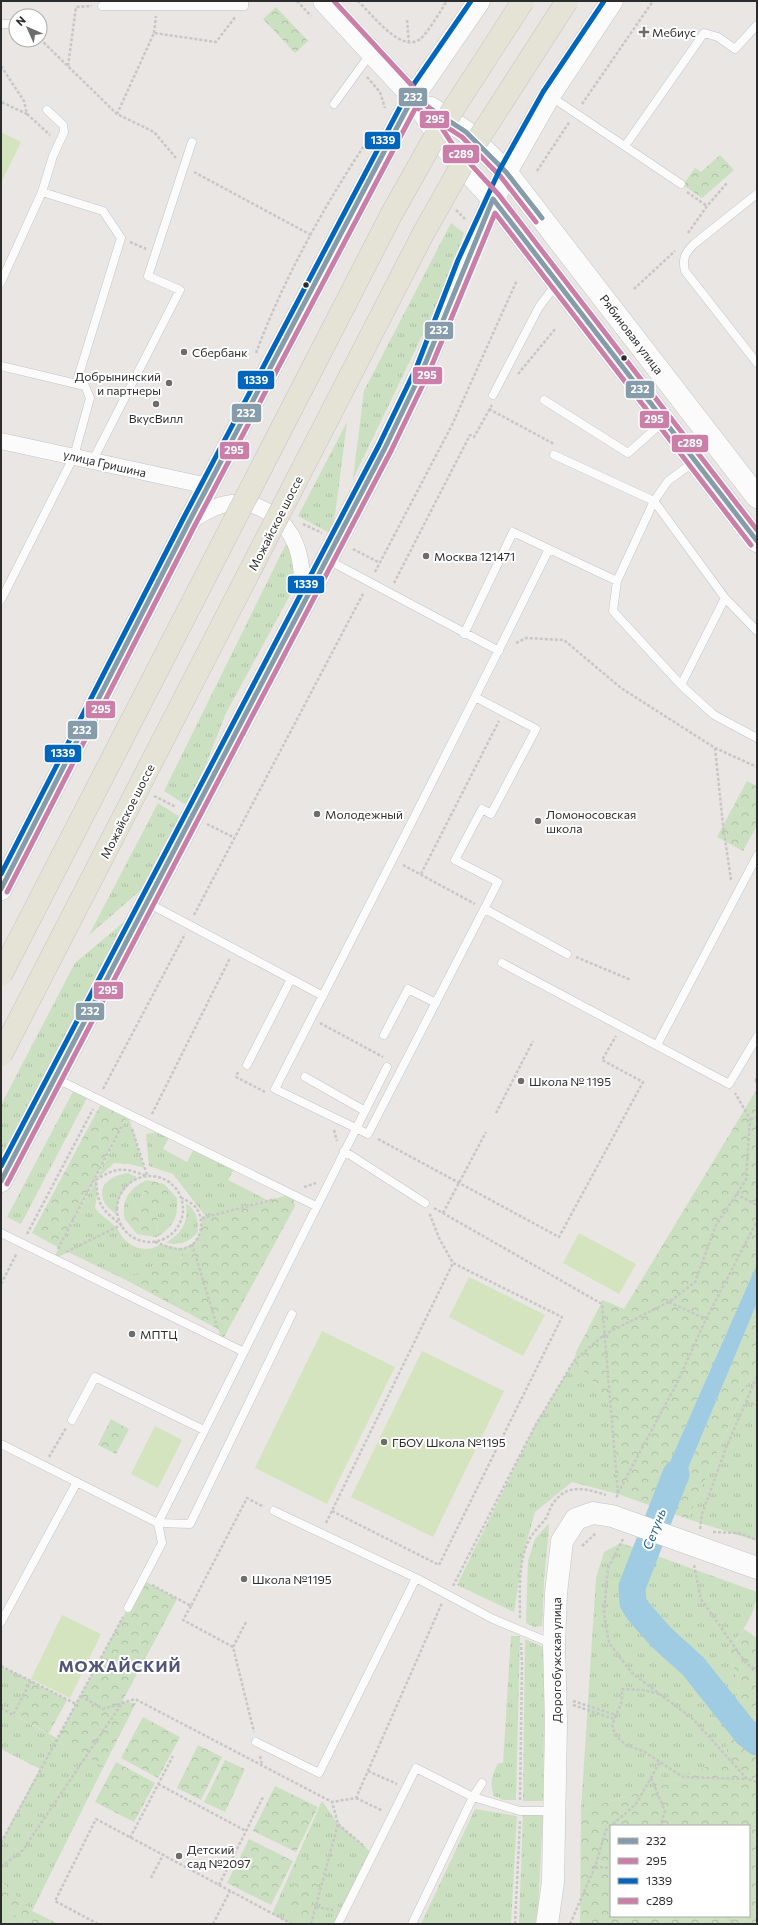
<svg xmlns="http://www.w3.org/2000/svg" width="758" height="1925" viewBox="0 0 758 1925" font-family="Commissioner,sans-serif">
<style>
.grass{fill:url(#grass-tufts)}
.forest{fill:url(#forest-crowns);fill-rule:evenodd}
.pitch{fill:#d3e4be}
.water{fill:#9fcce2}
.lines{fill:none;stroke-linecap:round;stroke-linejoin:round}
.stream{stroke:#9fcce2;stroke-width:4.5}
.river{stroke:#9fcce2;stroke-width:27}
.lane-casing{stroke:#c5c4c5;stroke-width:9}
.street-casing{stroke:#c5c4c5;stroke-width:17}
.secondary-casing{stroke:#c5c4c5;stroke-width:23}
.path{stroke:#c7c7c6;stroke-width:2.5;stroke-dasharray:3 2;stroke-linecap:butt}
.lane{stroke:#fcfbfb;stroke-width:8}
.street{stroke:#fcfbfb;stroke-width:16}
.secondary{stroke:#fcfbfb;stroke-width:22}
.primary-bridge-casing{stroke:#c5c4c2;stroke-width:23;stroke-linecap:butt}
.primary-bridge{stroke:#e5e3d6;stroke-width:22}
.bus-1-casing{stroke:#fff;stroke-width:8}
.bus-2-casing{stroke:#fff;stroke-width:8}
.bus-3-casing{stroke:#fff;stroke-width:8}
.bus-4-casing{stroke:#fff;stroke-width:8}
.bus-1{stroke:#869cab;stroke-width:5}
.bus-2{stroke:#ca7ea8;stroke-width:5}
.bus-3{stroke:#0065bd;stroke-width:5}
.bus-4{stroke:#ca7ea8;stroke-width:5}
.poi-dot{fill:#6e6d6c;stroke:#fff;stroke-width:1.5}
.bus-dot{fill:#2c2c2c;stroke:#fff;stroke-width:1.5}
.labels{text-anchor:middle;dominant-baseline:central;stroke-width:4;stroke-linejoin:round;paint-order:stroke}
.poi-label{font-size:12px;fill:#2c2c2c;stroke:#fff;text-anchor:start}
.street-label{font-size:12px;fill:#2c2c2c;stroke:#fff}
.water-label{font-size:13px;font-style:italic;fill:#1d608f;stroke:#fff}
.district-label{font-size:16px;font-weight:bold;letter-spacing:1px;fill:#515578;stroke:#fff}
.line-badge{stroke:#fff;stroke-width:1.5}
.badge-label{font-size:11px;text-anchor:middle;font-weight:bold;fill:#fff}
</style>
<defs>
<pattern id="grass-tufts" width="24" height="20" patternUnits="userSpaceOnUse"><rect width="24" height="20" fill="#cbe0c0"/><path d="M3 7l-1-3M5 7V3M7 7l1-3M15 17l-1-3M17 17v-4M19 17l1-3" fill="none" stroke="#aec0a5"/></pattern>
<pattern id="forest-crowns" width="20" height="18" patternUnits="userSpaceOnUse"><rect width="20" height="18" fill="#cbe0c0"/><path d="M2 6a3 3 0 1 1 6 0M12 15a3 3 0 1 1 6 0" fill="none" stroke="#aec0a5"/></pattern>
</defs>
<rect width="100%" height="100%" fill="#e9e6e3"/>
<path class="grass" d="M451 223 464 233 447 284 353 479 364 391Z
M347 422 335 515 330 533 298 516Z
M288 540C294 563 296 574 289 597L226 713 202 774 186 805 164 791Z
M158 803 180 817 142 889 89 935Z
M124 922 1 1160V1105L75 963Z
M75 1088 88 1096 21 1224 7 1217Z
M128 1115 144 1168 130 1164 114 1163 96 1180 97 1196 95 1208C101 1216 109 1220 116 1227 119 1231 121 1236 125 1240 136 1250 149 1252 161 1244L181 1249 192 1244 177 1263 163 1261 126 1280 68 1252 53 1259 96 1180Z
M158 1132 169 1137 163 1149 187 1162 194 1149 234 1169 228 1180 267 1200 206 1217 173 1174 149 1166 146 1134Z
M128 1173 138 1178C123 1188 117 1197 117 1215 112 1211 105 1206 103 1199 98 1182 115 1175 128 1173Z
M147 1180 141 1203 124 1218C122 1198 130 1188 147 1180Z
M177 1198C178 1218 174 1226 157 1237L158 1211Z
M186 1203C197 1211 198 1219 198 1232 188 1243 181 1245 166 1243 183 1231 188 1224 186 1203Z
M757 1360V1541L688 1519Z
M574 1361 597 1386 611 1408 618 1494 572 1482 535 1512 523 1555 514 1612 457 1585 535 1426Z
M548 1524 549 1527 544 1580 542 1626 534 1627 526 1623 528 1561 535 1539Z
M621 1543 757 1592C757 1612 740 1635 728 1651L739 1683 725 1759 664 1785 581 1810 596 1578 604 1552Z
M511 1636H520L516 1800H503L494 1796C489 1782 492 1776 498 1763H503Z
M525 1639 545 1648 543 1801H523Z
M1 1666 31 1681 13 1715 57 1738 56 1741 104 1766 32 1911 3 1883 1 1886V1842L40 1769 1 1749Z
M322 1801 338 1824 373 1854 338 1924H292L272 1914Z
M475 1809 517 1816 511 1924H421Z
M523 1813 543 1816 538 1909 535 1924H519Z
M1 1907 29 1924H1Z"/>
<path class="forest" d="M276 7 308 41 295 53 263 19Z
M720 155 734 170 702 198 683 185 695 168 701 172Z
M747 781 757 786V825L743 851 717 837Z
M757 1089V1264L672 1457 654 1506 674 1512 682 1483 757 1303V1360L688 1519 618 1494 611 1408 597 1386 574 1361 576 1352 603 1300 624 1309Z
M102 1102 128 1115 59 1248 32 1233Z
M147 1180 164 1184 177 1198 158 1211 157 1237 137 1234 124 1218 141 1203Z
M292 1194 295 1206 222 1341 218 1329 126 1280 163 1261 177 1263 200 1235 202 1218Z
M111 1419 129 1429 116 1454 98 1445Z
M143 1580 177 1599 122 1702 136 1703 104 1766 56 1741Z
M744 1629 757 1638V1924H580L581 1810 664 1785 725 1759 739 1683 728 1651ZM611 1826H749V1916H611Z
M31 1681 67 1700 49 1733 13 1715Z
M143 1717 180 1737 158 1778 121 1758Z
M198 1745 222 1757 201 1800 177 1788Z
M225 1760 245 1769 225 1812 204 1802Z
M116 1762 155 1783 134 1822 95 1802Z
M275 1786 318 1807 296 1852 253 1831Z
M249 1839 293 1861 271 1905 227 1883Z
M307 1857 323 1864 309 1920 284 1907Z
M3 1883 32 1911 59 1924H29L1 1907V1886Z"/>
<path class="pitch" d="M1 132 21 142 1 183Z
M579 1233 636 1264 619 1294 563 1263Z
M469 1277 545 1315 523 1356 449 1317Z
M322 1331 395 1367 327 1504 255 1468Z
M422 1351 504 1391 433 1537 351 1497Z
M155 1426 182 1440 158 1488 131 1474Z
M62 1615 101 1634 70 1698 31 1679Z"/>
<path class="water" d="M757 1264V1303L682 1483 674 1512 654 1506 672 1457Z"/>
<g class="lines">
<path class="stream" d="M757 1080V1081"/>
<path class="river" d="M676 1474 632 1587 633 1603 639 1612 662 1638 693 1666 747 1734 757 1742"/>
<defs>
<path id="lane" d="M102 6H244V1
M1 24H16
M550 96 681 184
M334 104 371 53
M625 146 704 33 718 37 735 49 757 25
M42 192 53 156 64 132 63 125 47 110
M757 194 694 244C685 253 682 259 685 271L757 363
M1 282 42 192 103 211 121 238 76 384
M1 366 85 386 90 398 74 456 1 600
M493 395 539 307 557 283
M544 400 628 453 664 421
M554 455 654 501 725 598 757 631
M93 460 180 290 148 276 192 142
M695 461 668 481 654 501 617 581 613 611 681 685 714 715 757 738
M328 560 499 651
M464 634 513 532 617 581
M681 685 725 598
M475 697 536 729 491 814 482 809 455 860 498 882 368 1134 275 1089C367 909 460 730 549 549
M148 903 323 996
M485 909 567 954
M502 963 729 1084 757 1037
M384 1035 408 989 436 1003
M657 1045 757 856
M247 1065 291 979
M305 1077 365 1111
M55 1078 316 1206
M344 1151 425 1203
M1 1233 244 1352
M72 1420 95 1377 204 1430
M1 1444 158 1523 190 1524 292 1314
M274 1511 416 1578 493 1619 553 1644
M128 1608 162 1543 158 1523 387 1067
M1 1622 77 1482
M256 1742 319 1773 416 1578
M338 1924 416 1768 473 1797 520 1811H553
M412 1924 473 1797 482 1783"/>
<path id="street" d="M1 441 208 486
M190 521C201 515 213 506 226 504 255 498 284 517 295 543 303 561 302 585 303 604"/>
<path id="secondary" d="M324 1 413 97 447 149 493 199 757 541
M431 108 466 132 506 172 757 497
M1 889 189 522 413 97 479 1
M1 1181 385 448 423 369 465 263 506 172 549 96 612 1
M547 1924 553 1882 556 1723 554 1644 556 1593 562 1541 576 1519 593 1513 612 1516 757 1568"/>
</defs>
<use href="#lane" class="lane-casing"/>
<use href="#street" class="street-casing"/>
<use href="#secondary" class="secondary-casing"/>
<path class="path" d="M297 1 311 16
M358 1C371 13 401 54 420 39 427 34 441 10 447 1
M407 20 409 43
M154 33 156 16
M40 39 117 114
M1 66 24 101 27 114 1 102
M68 66 76 7 92 6
M367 77 380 92 385 108
M582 104 653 1
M27 114 50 135
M176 158 154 132 117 114 154 33 216 42 236 16
M537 171 570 121
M194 172 311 235
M687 192 707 206
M456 210 465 219
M688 233 707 206 727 183
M130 242 146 249
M634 289 675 251
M256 353C285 275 327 201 373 132
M518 374 556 328
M489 409 554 444
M303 524 322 533
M353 549 380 563
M375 572 452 425 517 280
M394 583 470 435 474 437 492 405
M516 643 526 638 564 640 621 688 715 748 757 767
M715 748 723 825 731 880
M154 796 176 807
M207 824 235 838
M403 865 475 904
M421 874 499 721
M194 915 364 592
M576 957 631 980
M320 1023 383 1057
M238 1072 236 1077 265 1092
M103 1089 185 934
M496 1113 533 1041
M152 1114 230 958
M750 1119 757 1118
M132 1129 147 1175
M334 1130 337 1141
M378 1139 559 1237 643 1082 602 1060 616 1036
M117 1209a33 33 0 1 1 66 0a33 33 0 1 1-66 0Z
M304 1187 316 1183
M736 1194 757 1205
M434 1208 602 1304 618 1494 616 1498
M443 1213 486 1132
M202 1218 275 1199
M27 1234 93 1109
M155 1242C163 1245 171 1249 179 1249 200 1249 206 1224 197 1209 194 1204 187 1201 182 1198
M192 1244 217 1326
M58 1249 123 1124
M66 1252 121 1225C102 1209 98 1207 96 1180 116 1167 124 1167 146 1176
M1 1284 17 1253
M669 1302 706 1319
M746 1402 757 1405
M49 1457 66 1428
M618 1493 677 1383 706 1319 757 1221
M332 1511 439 1565 562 1317 453 1263 439 1238 429 1212
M326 1523 453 1263
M700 1529 702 1514 726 1448 757 1376
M713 1532 739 1533 757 1540
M623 1539 608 1568 604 1613 609 1643 632 1673 693 1719 747 1779 757 1782
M582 1546 596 1533
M694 1565 701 1599 746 1663 757 1671
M152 1585 191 1606 247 1498 264 1507
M453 1586 535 1426 574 1361 605 1334 669 1302 695 1282 716 1225 746 1180 750 1119 735 1093
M191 1606 183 1620 233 1647 254 1732
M520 1618C520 1592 517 1557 532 1535 536 1529 542 1524 546 1518 549 1513 550 1507 554 1502 568 1483 587 1489 606 1495
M233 1647 246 1622
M1 1666 76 1704
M659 1694 643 1690 622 1689V1701L612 1725 615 1735 626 1745 643 1751 683 1777 747 1779
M81 1696 103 1709 135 1699 332 1802 356 1798 442 1603
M573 1701 616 1715
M573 1705 614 1719
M1 1708 13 1715 31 1681
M260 1756 262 1765
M368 1771 397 1784
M651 1778 665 1811 660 1826
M158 1784 246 1831
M356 1798 383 1811
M520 1800 522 1664 521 1643
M338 1824 365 1847
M130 1838 173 1756
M1 1843 123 1617
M1 1867 23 1850 122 1703
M595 1867 611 1868
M151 1878 163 1855
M219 1885 263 1797
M316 1907 333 1910
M727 1916 735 1924
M98 1924 55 1901 96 1819 292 1924
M213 1924 230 1891
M311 1924 338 1824 332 1802
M515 1924 520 1821
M570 1924 595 1867 606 1830 636 1804 660 1762"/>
<use href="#lane" class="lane"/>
<use href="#street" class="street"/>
<use href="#secondary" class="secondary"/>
<defs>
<path id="primary-bridge" d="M1 975 391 215 432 142 523 1
M1 1055 423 234 463 163 567 1"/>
</defs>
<use href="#primary-bridge" class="primary-bridge-casing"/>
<use href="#primary-bridge" class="primary-bridge"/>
<defs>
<path id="bus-1" d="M1 889 189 522 413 97 466 132 506 172 542 218
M1 1181 385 448 423 369 493 199 757 541"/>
<path id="bus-2" d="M7 892 195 525 416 107 462 137 501 177 536 222
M7 1184 391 451 429 372 495 213 751 545"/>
<path id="bus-3" d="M1 874 183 519 407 94 471 1
M1 1166 379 445 417 366 458 260 500 169 543 92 604 1"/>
<path id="bus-4" d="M334 1 418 92 453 145 499 195 757 530"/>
</defs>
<use href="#bus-1" class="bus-1-casing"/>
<use href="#bus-2" class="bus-2-casing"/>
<use href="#bus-3" class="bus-3-casing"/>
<use href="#bus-4" class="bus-4-casing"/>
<use href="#bus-1" class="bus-1"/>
<use href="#bus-2" class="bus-2"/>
<use href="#bus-3" class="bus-3"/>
<use href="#bus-4" class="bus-4"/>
</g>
<g class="poi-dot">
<path d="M642 26h4v4h4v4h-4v4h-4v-4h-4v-4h4z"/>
<circle cx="184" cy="352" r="4"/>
<circle cx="169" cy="383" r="4"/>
<circle cx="156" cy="404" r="4"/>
<circle cx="426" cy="556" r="4"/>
<circle cx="317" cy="814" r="4"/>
<circle cx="538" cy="821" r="4"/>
<circle cx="521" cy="1081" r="4"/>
<circle cx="132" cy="1334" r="4"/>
<circle cx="384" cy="1442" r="4"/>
<circle cx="244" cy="1579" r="4"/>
<circle cx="179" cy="1856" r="4"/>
</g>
<g class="bus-dot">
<circle cx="306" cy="285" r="3.5"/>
<circle cx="624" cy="358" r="3.5"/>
</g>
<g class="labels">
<g class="poi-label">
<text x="652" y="32">Мебиус</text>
<text x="192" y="352">Сбербанк</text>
<text x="161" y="376" text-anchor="end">Добрынинский<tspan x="161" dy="14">и партнеры</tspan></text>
<text x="156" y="418" text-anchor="middle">ВкусВилл</text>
<text x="434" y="556">Москва 121471</text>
<text x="325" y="814">Молодежный</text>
<text x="546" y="814">Ломоносовская<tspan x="546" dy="14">школа</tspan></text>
<text x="529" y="1081">Школа № 1195</text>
<text x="140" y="1334">МПТЦ</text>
<text x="392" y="1442">ГБОУ Школа №1195</text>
<text x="252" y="1579">Школа №1195</text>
<text x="187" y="1849">Детский<tspan x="187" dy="14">сад №2097</tspan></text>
</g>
<g class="street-label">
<text transform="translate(632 334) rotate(53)">Рябиновая улица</text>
<text transform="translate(105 463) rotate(13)">улица Гришина</text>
<text transform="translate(275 523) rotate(-63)">Можайское шоссе</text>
<text transform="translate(127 811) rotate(-63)">Можайское шоссе</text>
<text transform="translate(556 1660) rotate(-90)">Дорогобужская улица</text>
</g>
<g class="water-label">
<text transform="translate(654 1529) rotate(-69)">Сетунь</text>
</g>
<g class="district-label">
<text x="120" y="1665">МОЖАЙСКИЙ</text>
</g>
</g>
<g class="line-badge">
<rect x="398" y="87" width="30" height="20" rx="4" fill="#869cab"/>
<rect x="419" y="110" width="31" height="19" rx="4" fill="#ca7ea8"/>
<rect x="364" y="131" width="37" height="19" rx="4" fill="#0065bd"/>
<rect x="442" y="144" width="38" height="20" rx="4" fill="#ca7ea8"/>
<rect x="424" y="321" width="30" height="19" rx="4" fill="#869cab"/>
<rect x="412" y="366" width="31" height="19" rx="4" fill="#ca7ea8"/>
<rect x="237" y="370" width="38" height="20" rx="4" fill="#0065bd"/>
<rect x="625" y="380" width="30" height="19" rx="4" fill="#869cab"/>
<rect x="231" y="403" width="31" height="20" rx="4" fill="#869cab"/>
<rect x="639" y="410" width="31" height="19" rx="4" fill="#ca7ea8"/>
<rect x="671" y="434" width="38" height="19" rx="4" fill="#ca7ea8"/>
<rect x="219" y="441" width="31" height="19" rx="4" fill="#ca7ea8"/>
<rect x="287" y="575" width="38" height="19" rx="4" fill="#0065bd"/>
<rect x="85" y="700" width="31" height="19" rx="4" fill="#ca7ea8"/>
<rect x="67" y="720" width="31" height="20" rx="4" fill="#869cab"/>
<rect x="44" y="744" width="38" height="19" rx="4" fill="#0065bd"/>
<rect x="93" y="981" width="31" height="19" rx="4" fill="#ca7ea8"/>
<rect x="75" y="1002" width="30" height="19" rx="4" fill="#869cab"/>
</g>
<g class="badge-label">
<text x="413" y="101">232</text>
<text x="435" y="123">295</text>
<text x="383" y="144">1339</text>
<text x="461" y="158">с289</text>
<text x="439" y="334">232</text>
<text x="427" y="379">295</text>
<text x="256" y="384">1339</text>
<text x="640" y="393">232</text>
<text x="246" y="417">232</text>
<text x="654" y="423">295</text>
<text x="690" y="447">с289</text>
<text x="234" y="454">295</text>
<text x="306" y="588">1339</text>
<text x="101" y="713">295</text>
<text x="82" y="734">232</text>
<text x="63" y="757">1339</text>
<text x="108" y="994">295</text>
<text x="90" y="1015">232</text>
</g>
<rect width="758" height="1925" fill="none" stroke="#2c2c2c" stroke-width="4"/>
<rect x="610" y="1825" width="140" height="92" fill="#ffffff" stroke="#ababab"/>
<rect x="618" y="1838" width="20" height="6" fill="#869cab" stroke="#ababab"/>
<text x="646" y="1845" font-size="12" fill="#2c2c2c">232</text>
<rect x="618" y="1858" width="20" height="6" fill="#ca7ea8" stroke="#ababab"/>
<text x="646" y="1865" font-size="12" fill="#2c2c2c">295</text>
<rect x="618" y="1878" width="20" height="6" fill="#0065bd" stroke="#ababab"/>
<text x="646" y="1885" font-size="12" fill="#2c2c2c">1339</text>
<rect x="618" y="1898" width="20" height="6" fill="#ca7ea8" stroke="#ababab"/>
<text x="646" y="1905" font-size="12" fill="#2c2c2c">с289</text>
<g transform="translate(28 28) rotate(315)"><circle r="19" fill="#ffffff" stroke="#ababab"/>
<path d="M0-3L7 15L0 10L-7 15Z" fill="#6e6d6c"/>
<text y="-6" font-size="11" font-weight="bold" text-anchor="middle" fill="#2c2c2c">N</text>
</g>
</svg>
